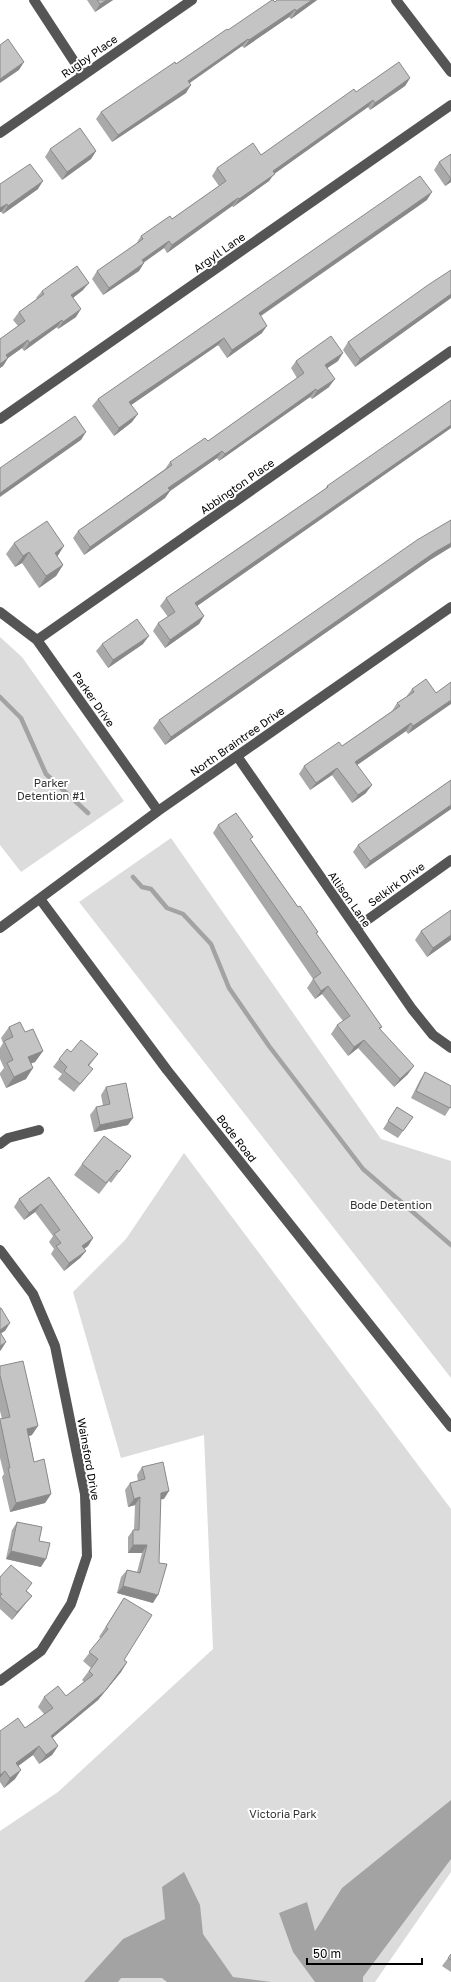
<svg xmlns="http://www.w3.org/2000/svg" width="451" height="1982" viewBox="0 0 451 1982" font-family="'Golos Text',sans-serif">
<style>
.green{fill:#dcdcdc}
.water{fill:#a3a3a3}
.lines{fill:none;stroke-linecap:round;stroke-linejoin:round}
.stream{stroke:#a3a3a3;stroke-width:4.5}
.minor{stroke:#555;stroke-width:10}
.wall{fill:#a9a9a9}
.shaded-wall{fill:#898989}
.building{fill:#c4c4c4;stroke:#898989}
.labels{text-anchor:middle;dominant-baseline:central;stroke-width:4;stroke-linejoin:round;paint-order:stroke}
.street-label{font-size:11px;fill:#000;stroke:#fff}
.park-label{font-size:11px;fill:#333;stroke:#fff}
</style>
<rect width="100%" height="100%" fill="#fff"/>
<path class="green" d="M0 637 22 657 124 801 21 872 0 845Z
M171 838 381 1139 451 1161V1378L79 902Z
M184 1153 451 1509V1872L375 1982H0V1831L58 1792 213 1649 204 1435 121 1458 73 1292 126 1239Z"/>
<path class="water" d="M451 1800V1859L363 1977V1982H315L293 1952 279 1913 307 1902 315 1931 342 1888Z
M184 1872 200 1905 203 1934 233 1977 271 1982H167L162 1978H121L118 1982H84L123 1939 165 1919 162 1887Z"/>
<g class="lines">
<path class="stream" d="M0 697 21 718 46 774 88 813
M133 877 142 887 151 889 167 908 183 914 211 944 229 988 269 1046 363 1169 451 1245"/>
<path class="minor" d="M34 0 83 75
M396 0 451 72
M0 133 192 0
M0 419 451 105
M0 612 37 640 158 811
M37 640 451 351
M237 756 412 1009 433 1035 451 1048
M40 899 167 1070 451 1427
M0 928 158 811 451 607
M356 928 451 860
M0 1144 8 1138 39 1130
M0 1250 33 1294 55 1346 85 1494 87 1556 71 1604 41 1651 0 1681"/>
</g>
<path class="wall" d="M87 0H113L95 12Z
M317 0 291 19 289 17 244 48 242 46 190 83 186 93 112 142 96 119 101 112 228 30 275 2Z
M410 78 405 86 370 110 368 107 274 174 269 181 233 207 232 206 167 253 164 248 143 263 139 271 103 295 92 279 97 271 136 244 141 236 172 219 219 186 212 176 217 168 261 155 356 92Z
M50 149 96 151 91 159 62 180 45 157Z
M451 154V182L445 186 434 170 439 162Z
M0 184 38 189 3 214 1 212Z
M427 200 261 316 262 333 227 358 218 345 131 405 132 422 114 436 92 406 98 399Z
M83 290 73 298 76 317 58 329 57 327 24 351 22 348 8 358 3 366 0 368V339L18 326 13 320 19 312 37 299 36 298 42 291Z
M451 298 355 367 343 350 348 342Z
M296 361H338L327 368 329 387 312 399 310 397 219 461 217 458 170 491 165 498 84 555 73 538 78 531 165 469 170 462 208 441 297 378 291 368Z
M451 428 197 606 204 616 199 624 165 648 153 631 158 623 168 617 160 606 166 598 325 489 327 486Z
M451 520V547L430 560 165 745 153 728 159 720Z
M14 543 57 556 63 565 56 576 39 588 22 563 15 567 6 554Z
M102 644H143L108 668 96 651Z
M451 682 408 734 406 731 357 765 366 793 352 803 332 775 310 790 299 774 304 766 342 746 392 711 397 703 406 697 412 689 436 693Z
M451 780V809L365 869 353 852 358 845Z
M218 825 251 840 298 907 318 932 316 934 382 1027 380 1029 408 1074 394 1087 358 1048 348 1056 331 1034 337 1025 343 1021 322 994 315 999 307 988 313 979 213 833Z
M421 931 451 940 427 957 415 940Z
M9 1027 25 1032 43 1051 35 1062 31 1063 26 1079 6 1088 0 1075V1073L4 1068 0 1059V1048L3 1043 1 1038Z
M71 1052 98 1054 89 1066 87 1076 74 1092 58 1079 62 1074 53 1067 59 1059Z
M425 1072 450 1108 445 1116 411 1098 420 1080Z
M106 1087 128 1125 94 1132 90 1115 96 1107 103 1106 101 1095Z
M397 1107 413 1117 398 1138 383 1129Z
M131 1156 111 1183 109 1181 99 1194 74 1175 82 1164Z
M49 1177 93 1238 88 1246 84 1249 86 1251 80 1258 64 1271 51 1254 54 1249 49 1242 53 1236 35 1212 24 1220 14 1207 19 1199Z
M0 1366 32 1435 29 1436 34 1462 51 1494 45 1503 10 1512 2 1477 4 1474 0 1458V1419H2L0 1411Z
M142 1467 164 1499H161L153 1603 117 1593 121 1577 127 1570 137 1572 142 1553H128V1537L133 1530H134L135 1505 128 1507 125 1490 130 1483 138 1481 137 1475Z
M17 1522 39 1541 41 1567 6 1559 12 1530Z
M0 1577 27 1591 32 1596 26 1603 12 1620 0 1609Z
M124 1598V1660L127 1662 121 1672 98 1700 52 1738 58 1746 52 1755 39 1764 33 1755 18 1766 15 1779 4 1788 0 1782V1731L25 1728 44 1714 38 1707 44 1697 66 1696 84 1682 82 1680 91 1668 83 1661 101 1638 99 1637Z
M451 1954V1972L442 1966Z"/>
<path class="shaded-wall" d="M107 0H113L95 12 100 4Z
M312 0H317L291 19 296 11Z
M295 9 289 17 244 48 249 40Z
M248 39 242 46 182 88 188 81Z
M24 62 19 70 0 83V79Z
M410 78 405 86 370 110 375 103Z
M191 85 186 93 112 142 118 135Z
M373 100 368 107 274 174 269 181 233 207 239 199 273 171Z
M96 151 91 159 62 180 67 172Z
M451 178V182L445 186Z
M43 181 38 189 3 214 8 206Z
M432 192 427 200 253 321 259 313Z
M238 198 232 206 167 253 172 245Z
M7 204 1 212H0V208Z
M169 241 164 248 136 268 142 260Z
M144 263 139 271 103 295 109 288Z
M89 283 83 290 66 303 71 295Z
M451 294V298L355 367 360 359Z
M81 309 76 317 58 329 63 322Z
M62 320 57 327 24 351 29 343Z
M267 326 262 333 227 358 232 350Z
M224 338 218 345 124 410 129 402Z
M28 340 22 348 1 363 6 355Z
M343 353 338 361 320 373 325 365Z
M8 358 3 366 0 368V364Z
M335 379 329 387 312 399 317 391Z
M316 389 310 397 219 461 225 454Z
M138 414 132 422 114 436 119 428Z
M451 425V428L190 611 195 603Z
M86 432 81 440 0 497V493Z
M222 451 217 458 170 491 165 498 84 555 90 547 168 488Z
M451 543V547L430 560 165 745 171 737 435 552Z
M64 546 57 557 55 553Z
M29 552 22 563 15 567 23 556Z
M63 565 56 576 39 588 46 576Z
M204 616 199 624 165 648 170 640Z
M149 636 143 644 108 668 113 660Z
M451 700V704L408 734 413 726Z
M411 723 406 731 350 770 355 762Z
M337 768 332 775 310 790 316 783Z
M372 785 366 793 352 803 358 795Z
M451 805V809L365 869 370 861Z
M451 935V940L427 957 433 948Z
M328 986 322 994 315 999 321 991Z
M364 1040 358 1048 348 1056 354 1047Z
M43 1051 35 1062 20 1068 28 1057Z
M414 1066 408 1074 394 1087 400 1079Z
M33 1068 26 1079 6 1088 14 1077Z
M133 1118 128 1125 94 1132 100 1125Z
M41 1204 35 1212 24 1220 29 1213Z
M93 1238 88 1246 77 1254 82 1246Z
M86 1251 80 1258 64 1271 69 1263Z
M10 1323 5 1331 0 1334V1330Z
M6 1342 1 1350 0 1351V1346Z
M38 1426 32 1435 21 1438 27 1429Z
M169 1491 164 1499 156 1500 161 1493Z
M51 1494 45 1503 10 1512 16 1503Z
M140 1497 135 1505 128 1507 134 1499Z
M133 1545H147L142 1553H128Z
M11 1551 46 1559 41 1567 6 1559Z
M123 1586 158 1595 153 1603 117 1593Z
M32 1596 26 1603 12 1620 17 1612Z
M127 1662 121 1672 98 1700 44 1745 51 1736Z
M39 1746 33 1755 10 1772 16 1763Z
M58 1746 52 1755 39 1764 46 1755Z
M21 1770 15 1779 4 1788 10 1778Z
M5 1771 0 1778V1775Z"/>
<path class="building" d="M97 0H107L100 4Z
M272 0H273L275 2 277 0H312L296 11 295 9 249 40 248 39 188 81 191 85 118 135 101 112 175 62 176 64 227 29 228 30Z
M8 39 24 62 0 79V45Z
M399 62 410 78 375 103 373 100 273 171 275 174 239 199 238 198 172 245 169 241 142 260 144 263 109 288 97 271 143 239 141 236 170 216 172 219 226 181 217 168 253 143 261 155 354 89 356 92Z
M80 128 96 151 67 172 50 149Z
M451 154V179L439 162Z
M30 164 43 181 8 206 7 204 0 208V184Z
M420 176 432 192 259 313 267 326 232 350 224 338 129 402 138 414 119 428 98 399Z
M77 266 89 283 71 295 81 309 63 322 62 320 29 343 28 340 6 355 8 358 0 364V339L25 321 19 312 44 294 42 291Z
M451 270V294L360 359 348 342 428 285Z
M331 336 343 353 325 365 335 379 317 391 316 389 225 454 222 451 168 488 170 490 90 547 78 531 172 465 170 462 205 438 208 441 304 373 296 361Z
M451 400V425L195 603 204 616 170 640 158 623 175 612 166 598 328 487 327 486Z
M75 416 86 432 0 493V468Z
M451 520V543L435 552 171 737 159 720 417 540Z
M47 521 64 546 55 553 63 565 46 576 29 552 23 556 14 543Z
M137 619 149 636 113 660 102 644Z
M426 679 436 693 451 682V700L413 726 411 723 355 762 372 785 358 795 337 768 316 783 304 766 339 742 342 746 400 706 397 703 414 692 412 689Z
M451 780V805L370 861 358 845Z
M236 813 253 837 250 839 298 907 300 906 318 932 316 933 382 1027 379 1028 414 1066 400 1079 364 1040 354 1047 337 1025 350 1016 328 986 321 991 313 979 321 973 218 825Z
M451 910V935L433 948 421 931Z
M20 1022 25 1032 33 1029 43 1051 28 1057 33 1068 14 1077 7 1063 13 1060 4 1041 13 1037 9 1027Z
M81 1040 98 1054 88 1065 93 1069 80 1084 64 1071 67 1067 59 1059 67 1049 71 1052Z
M425 1072 451 1086V1107L450 1108 416 1091Z
M126 1083 133 1118 100 1125 96 1107 110 1104 106 1087Z
M397 1107 413 1117 403 1131 388 1121Z
M104 1136 131 1156 119 1172 117 1170 106 1183 82 1164Z
M49 1177 93 1238 82 1246 86 1251 69 1263 56 1246 61 1243 54 1234 60 1230 41 1204 29 1213 19 1199Z
M0 1308H1L10 1323 0 1330Z
M0 1332 6 1342 0 1346Z
M23 1361 38 1426 27 1429 34 1462 44 1459 51 1494 16 1503 8 1468H10L0 1420V1419L10 1417 0 1375V1366Z
M163 1462 169 1491 161 1493 159 1563 167 1564 158 1595 123 1586 127 1570 140 1573 147 1545H133V1530H139L140 1497 134 1499 130 1483 145 1479 142 1467Z
M17 1522 42 1527 39 1541 50 1543 46 1559 11 1551Z
M11 1565 32 1583 26 1591 32 1596 17 1612 0 1597V1596L2 1594 0 1593V1577Z
M124 1598 152 1615 124 1660 127 1662 105 1691 51 1736 58 1746 46 1755 39 1746 16 1763 21 1770 10 1778 5 1771 0 1775V1731L18 1718 25 1728 53 1708 44 1697 58 1686 66 1696 93 1675 89 1671 98 1659 89 1652 108 1629 106 1627Z
M451 1954V1960L448 1958Z"/>
<g class="labels">
<g class="street-label">
<text transform="translate(89 56) rotate(-35)">Rugby Place</text>
<text transform="translate(219 252) rotate(-35)">Argyll Lane</text>
<text transform="translate(237 486) rotate(-35)">Abbington Place</text>
<text transform="translate(94 699) rotate(55)">Parker Drive</text>
<text transform="translate(237 741) rotate(-35)">North Braintree Drive</text>
<text transform="translate(396 884) rotate(-36)">Selkirk Drive</text>
<text transform="translate(350 899) rotate(55)">Allison Lane</text>
<text transform="translate(237 1138) rotate(52)">Bode Road</text>
<text transform="translate(89 1459) rotate(80)">Wainsford Drive</text>
</g>
<g class="park-label">
<text x="51" y="782">Parker<tspan x="51" dy="13">Detention #1</tspan></text>
<text x="391" y="1204">Bode Detention</text>
<text x="283" y="1813">Victoria Park</text>
</g>
</g>
<path d="M307 1958v6h115v-6" fill="none" stroke="#000000" stroke-width="2"/>
<text x="313" y="1958" font-size="12" fill="#000000" stroke="#ffffff" stroke-width="3" paint-order="stroke">50 m</text>
</svg>
